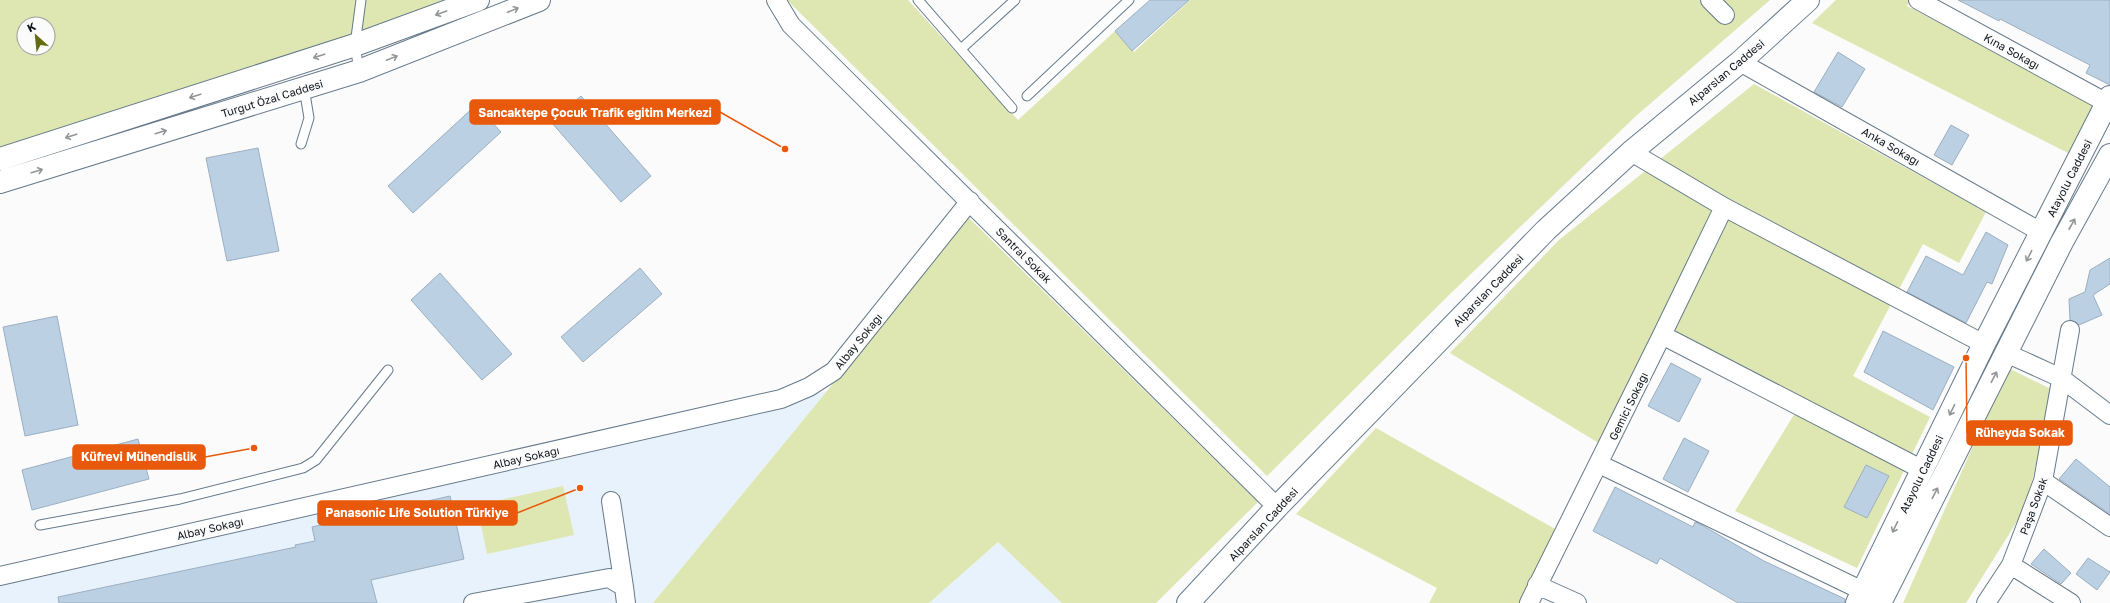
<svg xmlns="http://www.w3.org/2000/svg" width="2110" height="603" viewBox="0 0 2110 603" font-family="'Golos Text',sans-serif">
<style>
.built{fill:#e7f2fc}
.green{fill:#dee6b1;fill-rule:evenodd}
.building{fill:#bcd0e3;stroke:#9bafc1}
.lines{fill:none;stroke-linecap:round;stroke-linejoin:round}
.service-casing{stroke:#677a8b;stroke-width:11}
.minor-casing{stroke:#677a8b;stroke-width:20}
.tertiary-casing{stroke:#677a8b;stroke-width:24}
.primary-casing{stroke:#677a8b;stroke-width:24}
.service{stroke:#fff;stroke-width:9}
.minor{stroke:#fff;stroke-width:18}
.tertiary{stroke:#fff;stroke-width:22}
.primary{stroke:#fff;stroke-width:22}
.oneway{stroke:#929598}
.labels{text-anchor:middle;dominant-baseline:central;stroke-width:4;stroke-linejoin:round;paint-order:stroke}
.street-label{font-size:11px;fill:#0d141b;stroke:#fbfbfb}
.leader{fill:none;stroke:#e8590c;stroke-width:1.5}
.callout-dot{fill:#e8590c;stroke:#fbfbfb;stroke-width:1.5}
.callout{fill:#e8590c;stroke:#e8590c;stroke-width:1.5}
.callout-label{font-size:12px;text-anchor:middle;font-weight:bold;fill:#fff}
</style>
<rect width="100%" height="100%" fill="#fbfbfb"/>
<path class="built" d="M827 391 653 603H0V585Z
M998 542 1062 603H929Z"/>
<path class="green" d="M0 0H453L0 156ZM24 24H48V48H24Z
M787 0H908L1018 120 1115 31 1134 52 1190 0H1770L1636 116 1450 294 1267 476Z
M1836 0H1911L1907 6 2098 106 2070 154 1812 23Z
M1754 84 1986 212 1959 263 1923 244 1853 376 1930 417 1857 568 1735 511 1803 400 1658 326 1602 445 1450 353 1559 240Z
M969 218 1258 502 1156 603H1062L998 542 929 603H653Z
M2008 368 2053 390 2026 507 1966 603H1903Z
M1376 428 1557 530 1522 603H1429L1437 588 1296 514Z
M563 486 574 535 487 554 477 505Z"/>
<path class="building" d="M1150 0H1189L1132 51 1115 31Z
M1958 0H2110V85L2086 73 2090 65 2000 19 1999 21Z
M1838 52 1865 69 1842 107 1814 92Z
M581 96 651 176 621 202 551 122Z
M476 105 501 132 413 213 388 186Z
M1951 125 1969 135 1952 165 1934 155Z
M258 148 279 251 227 261 206 158Z
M1986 232 2008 245 1992 284 1987 282 1966 323 1907 292 1926 256 1963 275Z
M2110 258V284L2093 295 2102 315 2079 325 2076 322 2070 320 2069 299 2085 292 2090 270Z
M640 268 662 294 583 362 561 337Z
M440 273 512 354 482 380 411 300Z
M57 316 78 425 25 436 3 327Z
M1883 331 1954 367 1933 410 1864 372Z
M1671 363 1701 379 1679 422 1648 406Z
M1684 438 1709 451 1688 492 1663 479Z
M138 439 149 479 32 510 22 470Z
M2076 459 2110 487V514L2059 479Z
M1866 465 1889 476 1867 518 1844 507Z
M1615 487 1693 527 1695 522 1698 523 1764 561 1845 599V603H1738L1660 558 1657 564 1593 531Z
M450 496 464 559 371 580 377 603H59L58 597 296 547 295 545 315 541 312 527Z
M2044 549 2071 573 2061 584 2031 564Z
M2088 558 2110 572 2097 590 2076 574Z"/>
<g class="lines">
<defs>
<path id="service" d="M918 0 1012 108
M961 49 1015 0
M359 71 355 45 361 0
M1027 96 1129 0
M301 144 309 118 304 88
M40 525 180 499 303 468 316 460 388 370"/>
<path id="minor" d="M776 0 791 25 1277 507
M1710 0 1725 15
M1918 0 2107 103
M1740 62 2041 232
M1631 152 1724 207 1984 344
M1662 335 1923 470
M2006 353 2061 378 2110 415
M1599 464 1863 591
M2043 481 2110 527
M611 501 624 587
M2011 565 2071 603
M0 576 781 399 809 387 834 371 970 201
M1537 585 1577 603
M473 603 609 578 624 587 626 603
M1529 603 1662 335 1724 207
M1986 603 2011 565 2043 481 2070 330"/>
<path id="tertiary" d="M0 159 355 45 478 0
M0 182 359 71 539 0
M1188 603 1277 507 1546 230 1631 152 1740 62 1808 0"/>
<path id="primary" d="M1857 603 1984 344 2110 97
M1880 603 2062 242 2110 155"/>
</defs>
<use href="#service" class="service-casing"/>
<use href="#minor" class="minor-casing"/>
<use href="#tertiary" class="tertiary-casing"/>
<use href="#primary" class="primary-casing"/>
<use href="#service" class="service"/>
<use href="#minor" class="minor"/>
<use href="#tertiary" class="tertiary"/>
<use href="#primary" class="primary"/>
</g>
<defs><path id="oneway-shaft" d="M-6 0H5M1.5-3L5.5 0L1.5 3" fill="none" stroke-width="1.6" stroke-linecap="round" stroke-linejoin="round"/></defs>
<g class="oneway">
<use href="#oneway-shaft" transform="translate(513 10) rotate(-22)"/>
<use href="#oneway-shaft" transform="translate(441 13) rotate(160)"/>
<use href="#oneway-shaft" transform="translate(319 56) rotate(162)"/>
<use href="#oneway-shaft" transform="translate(392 58) rotate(-22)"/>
<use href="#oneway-shaft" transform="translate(195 96) rotate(162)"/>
<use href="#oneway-shaft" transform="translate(161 132) rotate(-17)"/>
<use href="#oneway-shaft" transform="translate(71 136) rotate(162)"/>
<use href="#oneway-shaft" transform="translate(37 171) rotate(-17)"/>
<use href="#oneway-shaft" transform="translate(2072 224) rotate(-61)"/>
<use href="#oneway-shaft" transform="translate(2029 256) rotate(117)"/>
<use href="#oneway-shaft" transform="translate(1994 377) rotate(-63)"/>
<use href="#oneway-shaft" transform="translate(1952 410) rotate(116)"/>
<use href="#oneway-shaft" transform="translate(1935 493) rotate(-63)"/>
<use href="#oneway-shaft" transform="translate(1895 527) rotate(116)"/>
</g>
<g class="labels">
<g class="street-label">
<text transform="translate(2012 51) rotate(29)">Kına Sokağı</text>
<text transform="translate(1726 72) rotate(-40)">Alparslan Caddesi</text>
<text transform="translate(272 98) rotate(-17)">Turgut Özal Caddesi</text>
<text transform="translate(1891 146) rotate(30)">Anka Sokağı</text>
<text transform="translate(2069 178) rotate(-63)">Atayolu Caddesi</text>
<text transform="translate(1024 255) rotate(45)">Santral Sokak</text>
<text transform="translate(1488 290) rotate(-46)">Alparslan Caddesi</text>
<text transform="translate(858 341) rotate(-51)">Albay Sokağı</text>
<text transform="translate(1628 406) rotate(-64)">Gemici Sokağı</text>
<text transform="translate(526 457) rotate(-13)">Albay Sokağı</text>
<text transform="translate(1921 474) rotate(-64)">Atayolu Caddesi</text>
<text transform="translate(2033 506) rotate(-70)">Paşa Sokak</text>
<text transform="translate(1263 524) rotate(-47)">Alparslan Caddesi</text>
<text transform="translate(210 528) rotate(-13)">Albay Sokağı</text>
</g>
</g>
<path class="leader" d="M785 149L720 112M1966 358L1967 433M254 448L205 457M580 488L517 513"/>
<g class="callout-dot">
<circle cx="785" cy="149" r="4"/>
<circle cx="1966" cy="358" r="4"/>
<circle cx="254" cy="448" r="4"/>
<circle cx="580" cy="488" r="4"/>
</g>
<g class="callout">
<rect x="470" y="100" width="250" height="24" rx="4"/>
<rect x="1967" y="421" width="105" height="24" rx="4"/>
<rect x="73" y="445" width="132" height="24" rx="4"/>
<rect x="318" y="501" width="199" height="24" rx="4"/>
</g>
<g class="callout-label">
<text x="595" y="117">Sancaktepe Çocuk Trafik eğitim Merkezi</text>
<text x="2020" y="437">Rüheyda Sokak</text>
<text x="139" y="461">Küfrevi Mühendislik</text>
<text x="417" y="517">Panasonic Life Solution Türkiye</text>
</g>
<g transform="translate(36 36) rotate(333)"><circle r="19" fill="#fbfbfb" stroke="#9c9fa1"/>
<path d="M0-3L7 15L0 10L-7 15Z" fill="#646b10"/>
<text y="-6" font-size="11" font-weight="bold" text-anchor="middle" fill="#0d141b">K</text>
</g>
</svg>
